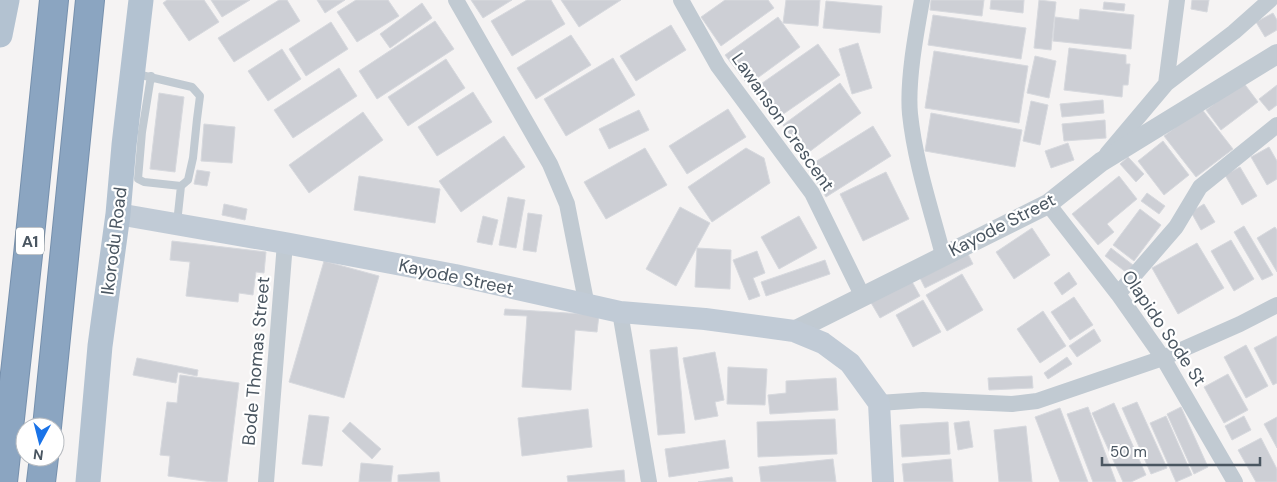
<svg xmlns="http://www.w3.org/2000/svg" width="1277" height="482" viewBox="0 0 1277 482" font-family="'DM Sans',sans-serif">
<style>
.building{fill:#cdcfd5;stroke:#d7d9de}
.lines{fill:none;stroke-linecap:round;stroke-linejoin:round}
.motorway-casing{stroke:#7690ad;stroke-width:30}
.service{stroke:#c1cad2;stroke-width:8}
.minor{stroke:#c1cad2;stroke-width:16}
.tertiary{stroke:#c1cad2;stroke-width:20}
.secondary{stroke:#c1cbd6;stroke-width:22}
.primary{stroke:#b3c2d1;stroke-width:25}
.motorway{stroke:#8ba5c1;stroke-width:28}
.labels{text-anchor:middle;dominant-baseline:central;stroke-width:4.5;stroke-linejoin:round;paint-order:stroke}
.shield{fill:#fff;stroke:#808990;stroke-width:1}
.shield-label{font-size:16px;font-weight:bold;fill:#4a5661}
.street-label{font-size:18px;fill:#4a5661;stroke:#fff}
</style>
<rect width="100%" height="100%" fill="#f5f3f3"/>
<path class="building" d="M167 0H204L219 22 189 41 163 3Z
M211 0H250L222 17Z
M279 0H287L300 21 234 62 218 38Z
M317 0H345L325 13Z
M356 0H388L399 16 357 42 337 12Z
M471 0H512L483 18Z
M527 0H551L565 24 512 56 491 21Z
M561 0H621L579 27Z
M725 0H768L774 8 721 46 701 17Z
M786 0H820L818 26 783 23Z
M931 0H984L982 16 930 10Z
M991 0H1024L1023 13 990 9Z
M1039 0 1056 2 1051 50 1034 48Z
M1192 0H1209L1207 12 1191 9Z
M826 1 882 6 880 33 823 28Z
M1104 2 1125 4 1124 11 1103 9Z
M422 3 432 18 390 48 380 34Z
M1080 9 1134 15 1131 49 1053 41 1055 17 1079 20Z
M1273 13 1277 20V30L1265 37 1256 22Z
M933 15 1026 28 1021 59 928 45Z
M778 17 800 47 748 85 725 55Z
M435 21 454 49 377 99 359 71Z
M331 22 348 49 306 76 289 49Z
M671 25 686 50 636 81 620 56Z
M571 35 591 65 536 99 517 68Z
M858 43 872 88 852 94 839 49Z
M818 44 840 75 779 117 758 86Z
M1069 48 1126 55V64H1130L1128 85H1123L1122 97 1064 90Z
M282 49 301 79 268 101 248 71Z
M934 51 1028 66 1019 123 925 108Z
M1035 56 1056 61 1049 98 1027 93Z
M613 58 635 95 566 136 544 99Z
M446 59 465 88 408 126 388 97Z
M339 68 357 96 293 138 274 110Z
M1243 82 1258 102 1221 130 1206 110Z
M840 83 861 113 805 155 783 125Z
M1277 85V105L1269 111 1259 99Z
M473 92 492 122 437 156 418 127Z
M159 93 184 97 175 172 150 169Z
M1103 100 1104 113 1062 117 1060 104Z
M1031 101 1048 105 1040 145 1023 141Z
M1201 108 1233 149 1196 177 1164 136Z
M728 109 746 137 687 174 669 146Z
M639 110 649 130 609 149 599 129Z
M363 112 383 140 309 193 289 165Z
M931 113 1022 130 1015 167 925 151Z
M1105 120 1106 138 1064 141 1062 124Z
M204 124 235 127 232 163 201 161Z
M873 126 891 156 826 197 807 167Z
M504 136 525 167 461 212 439 181Z
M1163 141 1189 175 1164 195 1138 161Z
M1068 143 1074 160 1051 168 1045 151Z
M1269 147 1277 161V179L1267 185 1251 157Z
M645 148 667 185 606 219 584 182Z
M746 148 764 158 770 183 712 222 688 187Z
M1128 157 1144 174 1136 182 1120 164Z
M1240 167 1257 196 1242 205 1225 175Z
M197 170 210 172 207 186 194 184Z
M886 172 909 219 863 241 840 194Z
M359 176 440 189 435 223 354 210Z
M1119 176 1137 199 1107 224 1114 232 1098 245 1072 214Z
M1147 193 1165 206 1159 214 1141 201Z
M508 197 525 200 516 248 499 245Z
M224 204 247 209 245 220 222 215Z
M1204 204 1215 222 1201 230 1191 212Z
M680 207 710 223 676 286 646 269Z
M1140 209 1161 225 1134 261 1113 245Z
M528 213 542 215 536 252 523 250Z
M483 216 498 220 492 245 477 242Z
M799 216 817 248 779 269 761 237Z
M1244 226 1273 275 1262 280 1234 232Z
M1275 227 1277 230V272L1257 238Z
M1032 228 1050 255 1014 279 996 252Z
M1231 240 1254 279 1234 291 1211 251Z
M172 241 266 252 264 273 256 272 253 295 239 293 238 302 186 296 190 262 170 260Z
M1197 243 1224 288 1178 314 1152 268Z
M697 248 731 250 730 289 695 287Z
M1111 248 1133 265 1127 273 1105 256Z
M966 250 973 264 925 288 918 274Z
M757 251 765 273 753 278 760 296 749 300 733 260Z
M825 260 830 274 766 296 761 282Z
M324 261 379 276 344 398 289 382Z
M1069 272 1077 284 1062 295 1054 283Z
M962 274 983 310 947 331 926 295Z
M910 278 920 296 880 318 870 301Z
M1074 297 1093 325 1070 340 1051 312Z
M923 300 941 332 913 347 896 315Z
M505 309 599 315 597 332 575 330 571 390 522 387 527 316 504 315Z
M1043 311 1066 346 1040 363 1017 329Z
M1094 329 1101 341 1077 357 1069 346Z
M1277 336V383L1273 385 1254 348Z
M1246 345 1268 386 1246 398 1224 357Z
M677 347 685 433 658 435 650 350Z
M715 352 724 400 715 402 718 416 695 420 683 358Z
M1067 357 1072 364 1048 379 1044 373Z
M137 358 198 370 197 376 178 372 176 383 133 375Z
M728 367 767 369 765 405 727 404Z
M1228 374 1248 410 1224 423 1204 387Z
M180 375 239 383 227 482H212L168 476 170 456 160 455 167 402 177 403Z
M1032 376 1033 388 989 390 988 378Z
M836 378 838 410 770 414 768 395 786 393V381Z
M1137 402 1167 468 1151 474 1122 408Z
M1114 403 1146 475 1131 482H1123L1092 413Z
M1088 407 1116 482H1093L1067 414Z
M1181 407 1208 467 1194 474 1167 414Z
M1060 408 1088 482H1060L1035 417Z
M588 409 592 447 522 456 518 418Z
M309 415 329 417 322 466 302 464Z
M1166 416 1192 475 1176 482 1150 423Z
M1244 416 1251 430 1232 440 1225 426Z
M1277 417V448L1264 424Z
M835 419 837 454 758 457 757 422Z
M969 421 973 447 958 450 954 423Z
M350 422 381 449 372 459 342 431Z
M948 422 950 454 902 457 900 425Z
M1026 426 1032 482H999L994 430Z
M1261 438 1277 469V482H1256L1238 450Z
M725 440 729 468 669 477 665 449Z
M833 459 836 482H761L759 467Z
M951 459 953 482H904L902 464Z
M361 463 393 466 391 482H359Z
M624 470 625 482H568L567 476Z
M439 472 440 482H398V475Z
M732 477 733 482H698Z"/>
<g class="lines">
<defs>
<path id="motorway" d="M47 427 90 0
M3 482 28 255 54 0
M41 482 44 457"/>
</defs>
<use href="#motorway" class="motorway-casing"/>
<path class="service" d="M137 74 192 87 200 96 197 119 193 158 188 180 181 186 177 223
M151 76 142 132 138 179 144 182 181 186"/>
<path class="minor" d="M456 0 550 164 567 204 587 306
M681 0 718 66 812 193 863 297
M922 0C916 33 907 81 910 114 915 162 931 209 943 255
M1166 84 1177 0
M1107 154 1166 84 1234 32 1270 0
M1048 204 1118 294 1163 358 1235 482
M1118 294 1176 227 1200 187 1277 125
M620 312 649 482
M879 403 923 400 1012 404 1037 401 1163 358 1240 324 1277 305
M266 482 285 243"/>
<path class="tertiary" d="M794 331 1048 204 1101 162 1277 54"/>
<path class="secondary" d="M118 214 285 243 455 275 620 312 705 319 794 331 823 343 850 363 879 403 883 482"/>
<path class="primary" d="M0 35 7 0
M88 482 100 346 118 214 124 145 141 0"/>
<use href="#motorway" class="motorway"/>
</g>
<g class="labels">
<rect class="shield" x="16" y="227.5" width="28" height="27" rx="4"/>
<g class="shield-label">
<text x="30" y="241">A1</text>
</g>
<g class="street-label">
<text transform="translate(783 122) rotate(55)">Lawanson Crescent</text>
<text transform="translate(1002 225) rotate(-27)">Kayode Street</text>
<text transform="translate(114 241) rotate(-83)">Ikorodu Road</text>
<text transform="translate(456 277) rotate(12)">Kayode Street</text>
<text transform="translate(1164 328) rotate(56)">Olapido Sode St</text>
<text transform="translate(256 361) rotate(-85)">Bode Thomas Street</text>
</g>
</g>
<g transform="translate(40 442) rotate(187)"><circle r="24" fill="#ffffff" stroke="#b7bbc0"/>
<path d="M0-4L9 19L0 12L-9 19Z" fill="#1a73e8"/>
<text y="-8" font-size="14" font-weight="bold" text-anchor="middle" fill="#4a5661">N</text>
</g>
<path d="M1102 457v8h158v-8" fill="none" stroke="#4a5661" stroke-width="2.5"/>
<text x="1110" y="457" font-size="15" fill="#4a5661" stroke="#ffffff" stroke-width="4" paint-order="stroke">50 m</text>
</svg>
